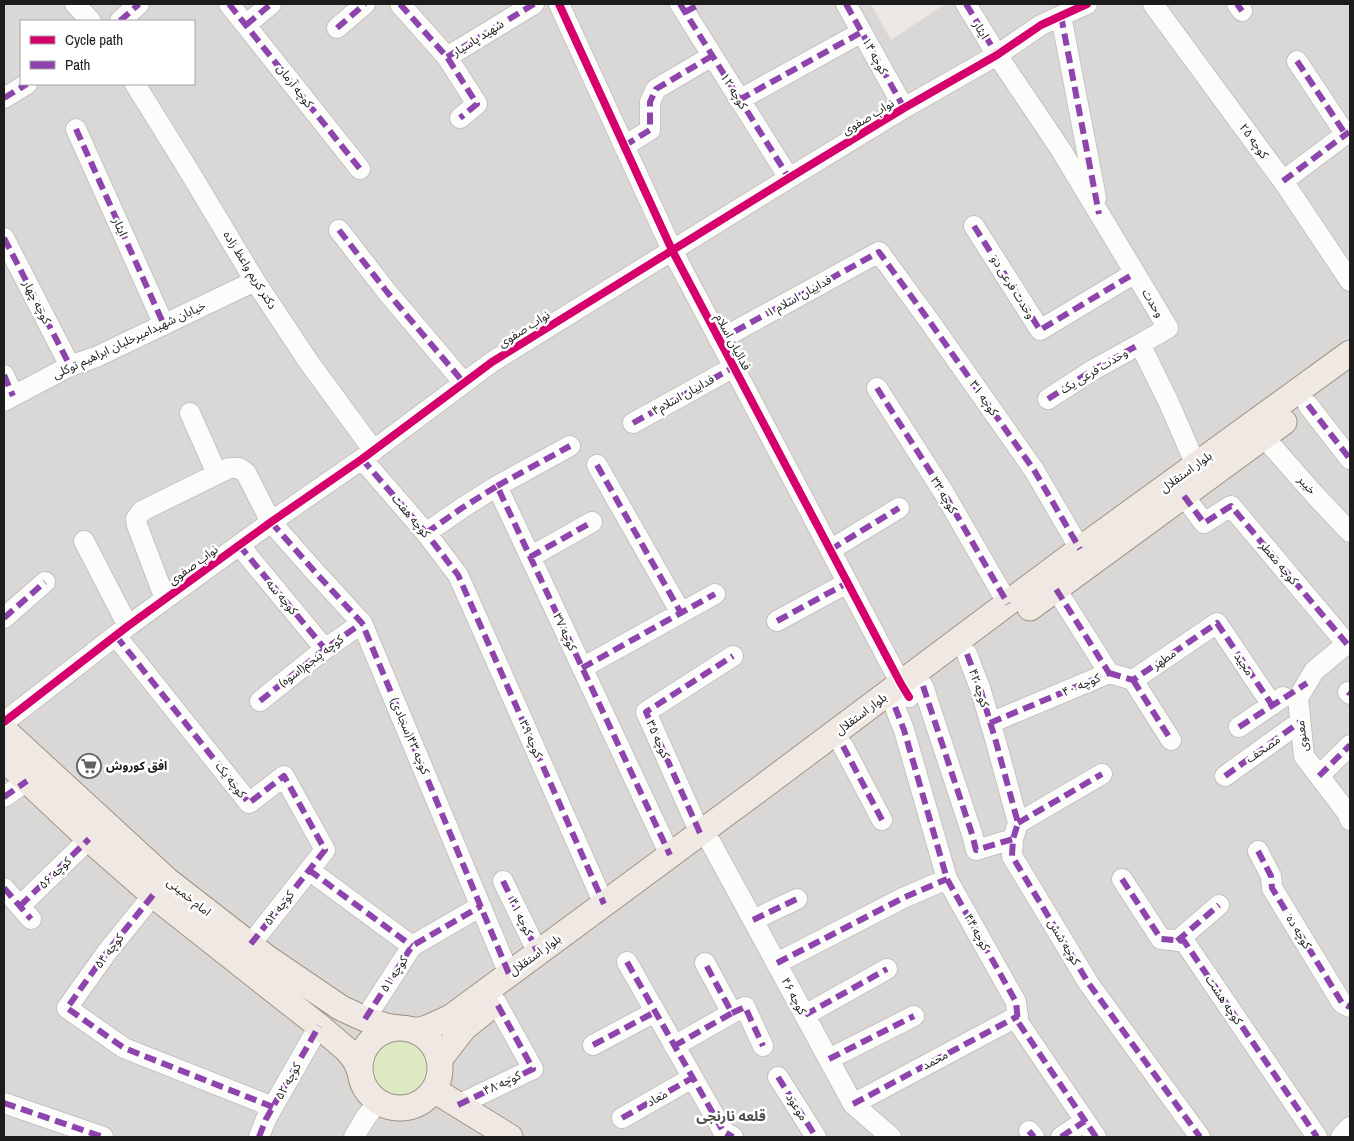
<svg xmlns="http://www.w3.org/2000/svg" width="1354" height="1141" viewBox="0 0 1354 1141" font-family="'Archivo Narrow','Noto Sans Arabic',sans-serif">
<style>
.residential{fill:#dad8d6;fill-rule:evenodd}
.grass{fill:#dce9c2}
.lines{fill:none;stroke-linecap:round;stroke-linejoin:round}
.minor-casing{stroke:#c3c2c1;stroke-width:22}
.major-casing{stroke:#a19381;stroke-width:27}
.minor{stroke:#fcfcfb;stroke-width:20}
.major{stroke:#f0e9e3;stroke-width:25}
.quiet{stroke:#8e44ad;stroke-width:6;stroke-dasharray:12 6;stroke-linecap:butt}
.cycleway-casing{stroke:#fff;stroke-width:11}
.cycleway{stroke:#d6006c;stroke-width:8}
.labels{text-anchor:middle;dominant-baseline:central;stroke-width:5;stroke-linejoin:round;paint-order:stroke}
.street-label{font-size:12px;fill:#1c1c1c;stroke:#fff}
.poi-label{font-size:12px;font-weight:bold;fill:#1c1c1c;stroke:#fff;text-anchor:start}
.neighbourhood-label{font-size:14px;font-weight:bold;fill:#4f4f4f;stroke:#fff}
</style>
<rect width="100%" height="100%" fill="#ebe8e5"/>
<path class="residential" d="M4 4H871L891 40 945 4H1350V1137H4ZM21 21H194V84H21Z"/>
<path class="grass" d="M370 1068a31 31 0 1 1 62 0a31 31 0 1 1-62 0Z"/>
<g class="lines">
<defs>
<path id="minor" d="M75 4 91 21
M229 4 360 169
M400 4 447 57 477 104 460 118
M559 4 672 250 901 684 909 697
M680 4 789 178
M846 4 904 108
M966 4 997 55 1061 150 1168 328 1140 344 1168 401 1196 465
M1153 4 1283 181 1350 281
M1237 4 1242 11
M1061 16 1096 198
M120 21 139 4
M246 25 271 4
M337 28 365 4
M447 57 534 4
M1297 61 1346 135
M135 84 186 166 255 281 308 361 374 451
M4 98 27 84
M739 100 862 32
M76 129 164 325
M624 146 650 130V102L656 89 712 56
M1283 181 1350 131
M974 226 1040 330 1135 273
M339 230 387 292 464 383
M4 238 70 366
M719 340 879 252 930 322 1034 470 1080 549
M4 375 13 396
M877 388 944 493 1008 604
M1048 399 1093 370 1140 344
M4 401 70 366 96 357 255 281
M1308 405 1350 459
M190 413 217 474
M633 423 734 367
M1264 437 1314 494 1350 532
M362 459 426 533 458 575 604 904
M597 465 681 613
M497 486 570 446
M1184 496 1204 523 1231 506 1347 644
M426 533 462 508 497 486 670 855
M84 541 128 626
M239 545 325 649
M830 550 899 508
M530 557 592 522
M165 599 137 525 136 519 142 511 229 468H239L246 473 271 522 316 573 362 623 509 974
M4 618 45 582
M777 621 847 583
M116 636 249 803 284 776 325 850 250 945
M1350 641 1314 671 1298 698 1304 756 1348 814 1350 820
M967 654 980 688 996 742 1018 823 1013 839 1012 856 1089 984 1200 1137
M582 668 715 594
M1109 673 1133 680 1217 623 1272 705
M1133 680 1171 740
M923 686 972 834 976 850 1013 839
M1348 692 1350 694
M260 701 325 649 362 623
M895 707 904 730 947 879 1016 1002 1018 1022 1096 1137
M4 722 128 626 271 522 362 459 492 362 789 178 904 108 997 55 1041 25 1087 4
M990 723 1109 673 1056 589
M1239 727 1283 697
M843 746 882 820
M1225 776 1300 722
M1319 776 1350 745
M4 797 27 781
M1018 823 1102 774
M700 833 646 712 733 656
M711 843 853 1104 891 1137
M1258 851 1271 876 1272 888 1342 1003 1350 1007
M309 870 412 946
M1122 879 1161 939 1184 941 1317 1137
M503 881 538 953
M4 888 31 919
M153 895 107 952 67 1008 124 1048 273 1107
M20 906 89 839
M753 920 797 899
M1177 941 1219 905
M627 962 723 1131 733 1137
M777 963 903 898 947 879
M732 1013 745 1007 763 1046
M805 1015 887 969
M365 1019 412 946 481 906
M593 1045 655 1012
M674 1046 732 1013 705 963
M829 1059 914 1016
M778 1077 816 1137
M4 1103 103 1137
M853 1104 1018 1016
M458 1105 533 1069 496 1002
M622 1118 692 1078
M1029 1131 1034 1137
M259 1137 266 1119 319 1026
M354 1137 366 1117 378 1102
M1061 1137 1085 1121
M1341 1137 1350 1127"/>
<path id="major" d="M1030 608 1284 422
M4 730 167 880 266 957 341 1008 365 1019 386 1026 399 1028
M4 759 89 839 153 895 319 1026 347 1050 355 1060 359 1069
M360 1068a40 40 0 1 1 80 0a40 40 0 1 1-80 0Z
M415 1031 427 1028 451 1017 757 791 1080 549 1350 353
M439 1060 464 1028 489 1008
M434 1090 510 1137"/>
</defs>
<use href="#minor" class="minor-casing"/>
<use href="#major" class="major-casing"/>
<use href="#minor" class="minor"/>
<use href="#major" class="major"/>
<path class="quiet" d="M229 4 360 169
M400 4 447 57 477 104 460 118
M680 4 789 178
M846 4 904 108
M966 4 997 55
M1237 4 1242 11
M685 12 700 4
M1061 16 1099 214
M120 21 139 4
M246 25 271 4
M337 28 365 4
M447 57 534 4
M1297 61 1346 135
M4 98 27 84
M739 100 862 32
M76 129 164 325
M624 146 650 130V102L656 89 712 56
M1283 181 1349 132
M974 226 1040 330 1135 273
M339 230 387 292 464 383
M4 238 70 366
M719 340 879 252 930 322 1034 470 1080 549
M4 375 13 396
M877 388 944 493 1008 604
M1048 399 1093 370 1140 344
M1308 405 1350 459
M633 423 734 367
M362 459 426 533 458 575 604 904
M597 465 681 613
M497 486 570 446
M1184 496 1204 523 1231 506 1347 644
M271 522 316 573 362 623 509 974
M426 533 462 508 497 486 670 855
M239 545 325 649
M830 550 899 508
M530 557 592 522
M4 618 45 582
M777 621 847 583
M116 636 249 803 284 776 325 850 250 945
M967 654 980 688 996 742 1018 823 1013 839 1012 856 1089 984 1200 1137
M582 668 715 594
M1109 673 1133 680 1217 623 1272 705
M1133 680 1171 740
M923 686 972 834 976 850 1013 839
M1348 692 1350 694
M260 701 325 649 362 623
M895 707 904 730 947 879 1016 1002 1018 1022 1096 1137
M990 723 1109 673 1056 589
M1239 727 1307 683
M843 746 882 820
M1225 776 1300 722
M1319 776 1350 745
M4 797 27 781
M1018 823 1102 774
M700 833 646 712 733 656
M1258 851 1271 876 1272 888 1342 1003 1350 1007
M309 870 412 946
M1122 879 1161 939 1184 941 1317 1137
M503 881 538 953
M4 888 31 919
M153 895 107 952 67 1008 124 1048 273 1107
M20 906 89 839
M753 920 797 899
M1177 941 1219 905
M627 962 723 1131 733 1137
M777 963 903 898 947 879
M732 1013 745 1007 763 1046
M805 1015 887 969
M365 1019 412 946 481 906
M593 1045 655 1012
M674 1046 732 1013 705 963
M829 1059 914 1016
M778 1077 816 1137
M4 1103 103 1137
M853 1104 1018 1016
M458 1105 533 1069 496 1002
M622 1118 692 1078
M1029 1131 1034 1137
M259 1137 266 1119 319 1026
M1061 1137 1085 1121"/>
<defs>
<path id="cycleway" d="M559 4 672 250 901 684 909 697
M4 722 128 626 271 522 362 459 492 362 789 178 904 108 997 55 1041 25 1087 4"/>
</defs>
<use href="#cycleway" class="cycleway-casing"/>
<use href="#cycleway" class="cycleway"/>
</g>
<defs>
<symbol id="supermarket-ring" viewBox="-11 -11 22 22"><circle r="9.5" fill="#fff" stroke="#646362" stroke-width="1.5"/><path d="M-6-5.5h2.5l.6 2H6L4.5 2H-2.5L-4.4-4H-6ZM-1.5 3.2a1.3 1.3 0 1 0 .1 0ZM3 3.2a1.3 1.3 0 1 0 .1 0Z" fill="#646362"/></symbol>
</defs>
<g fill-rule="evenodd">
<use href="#supermarket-ring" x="75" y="752" width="28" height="28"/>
</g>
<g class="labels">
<g class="street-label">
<text transform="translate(981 30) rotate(59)">ایثار</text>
<text transform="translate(478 38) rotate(-32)">شهید پاسیار</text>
<text transform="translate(875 56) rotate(61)">کوچه ۱۴</text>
<text transform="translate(295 86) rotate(52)">کوچه آرمان</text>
<text transform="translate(734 91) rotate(58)">کوچه ۱۲</text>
<text transform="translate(868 117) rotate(-31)">نواب صفوی</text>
<text transform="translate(1254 141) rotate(54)">کوچه ۲۵</text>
<text transform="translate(120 227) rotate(66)">ایثار</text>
<text transform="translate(250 270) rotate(58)">دکتر کریم واعظ زاده</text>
<text transform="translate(1013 287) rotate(58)">وحدت فرعی دو</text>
<text transform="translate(799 296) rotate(-29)">فداییان اسلام ۱</text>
<text transform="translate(37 302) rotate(63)">کوچه چهار</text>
<text transform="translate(1153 303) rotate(59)">وحدت</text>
<text transform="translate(524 329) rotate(-32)">نواب صفوی</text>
<text transform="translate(129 340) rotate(-25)">خیابان شهیدامیرخلبان ابراهیم توکلی</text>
<text transform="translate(733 342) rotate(62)">فدائیان اسلام</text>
<text transform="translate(1094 371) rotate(-31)">وحدت فرعی یک</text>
<text transform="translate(683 395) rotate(-29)">فداییان اسلام۴</text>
<text transform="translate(984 398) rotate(55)">کوچه ۳۱</text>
<text transform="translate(1186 472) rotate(-36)">بلوار استقلال</text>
<text transform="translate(1307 485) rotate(48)">خیبر</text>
<text transform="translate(944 495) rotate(59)">کوچه ۳۳</text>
<text transform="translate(411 516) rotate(50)">کوچه هفت</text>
<text transform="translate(1279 563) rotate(50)">کوچه معطر</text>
<text transform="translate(193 565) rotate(-36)">نواب صفوی</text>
<text transform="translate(282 597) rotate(50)">کوچه سه</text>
<text transform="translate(565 632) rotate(65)">کوچه ۳۷</text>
<text transform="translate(1164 659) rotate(-35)">مطهر</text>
<text transform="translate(311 661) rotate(-37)">کوچه پنجم(اسوه)</text>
<text transform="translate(1244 664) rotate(56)">مجید</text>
<text transform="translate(1081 685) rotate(-23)">کوچه ۴۰</text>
<text transform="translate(979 688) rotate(71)">کوچه ۴۲</text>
<text transform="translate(861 714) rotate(-37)">بلوار استقلال</text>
<text transform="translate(410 736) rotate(67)">کوچه ۴۳(سجادی)</text>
<text transform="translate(1302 736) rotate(-97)">معنوی</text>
<text transform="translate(531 739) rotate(66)">کوچه ۳۹</text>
<text transform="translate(658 739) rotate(66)">کوچه ۳۵</text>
<text transform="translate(1263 749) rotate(-35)">مصحف</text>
<text transform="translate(231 780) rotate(52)">کوچه یک</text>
<text transform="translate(55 873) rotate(-44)">کوچه ۵۶</text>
<text transform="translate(189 897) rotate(39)">امام خمینی</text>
<text transform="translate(279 908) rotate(-52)">کوچه ۵۳</text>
<text transform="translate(521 917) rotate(64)">کوچه ۴۱</text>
<text transform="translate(977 932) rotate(61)">کوچه ۴۴</text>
<text transform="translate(1299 932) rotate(59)">کوچه ده</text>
<text transform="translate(1064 942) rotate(59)">کوچه شش</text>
<text transform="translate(109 951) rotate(-53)">کوچه ۵۴</text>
<text transform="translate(535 955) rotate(-36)">بلوار استقلال</text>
<text transform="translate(394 974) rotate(-57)">کوچه ۵۱</text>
<text transform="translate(794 996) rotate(62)">کوچه ۴۶</text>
<text transform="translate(1224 1000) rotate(56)">کوچه هشت</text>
<text transform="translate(935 1060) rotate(-28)">محمد</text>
<text transform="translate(288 1081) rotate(-61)">کوچه ۵۲</text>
<text transform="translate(502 1083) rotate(-25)">کوچه ۴۸</text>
<text transform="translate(657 1098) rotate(-30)">معاد</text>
<text transform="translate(797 1107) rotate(58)">موعود</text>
</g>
<g class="poi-label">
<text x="106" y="766">افق کوروش</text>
</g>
<g class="neighbourhood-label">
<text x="731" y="1116">قلعه نارنجی</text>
</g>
</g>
<rect width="1354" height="1141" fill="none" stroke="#1c1c1c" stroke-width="10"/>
<rect x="20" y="20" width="175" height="65" fill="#ffffff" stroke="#a4a4a4"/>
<rect x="30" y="36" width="25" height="8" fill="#d6006c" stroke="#a4a4a4"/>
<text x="65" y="45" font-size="15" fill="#1c1c1c">Cycle path</text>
<rect x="30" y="61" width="25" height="8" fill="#8e44ad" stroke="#a4a4a4"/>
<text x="65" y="70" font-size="15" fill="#1c1c1c">Path</text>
</svg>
